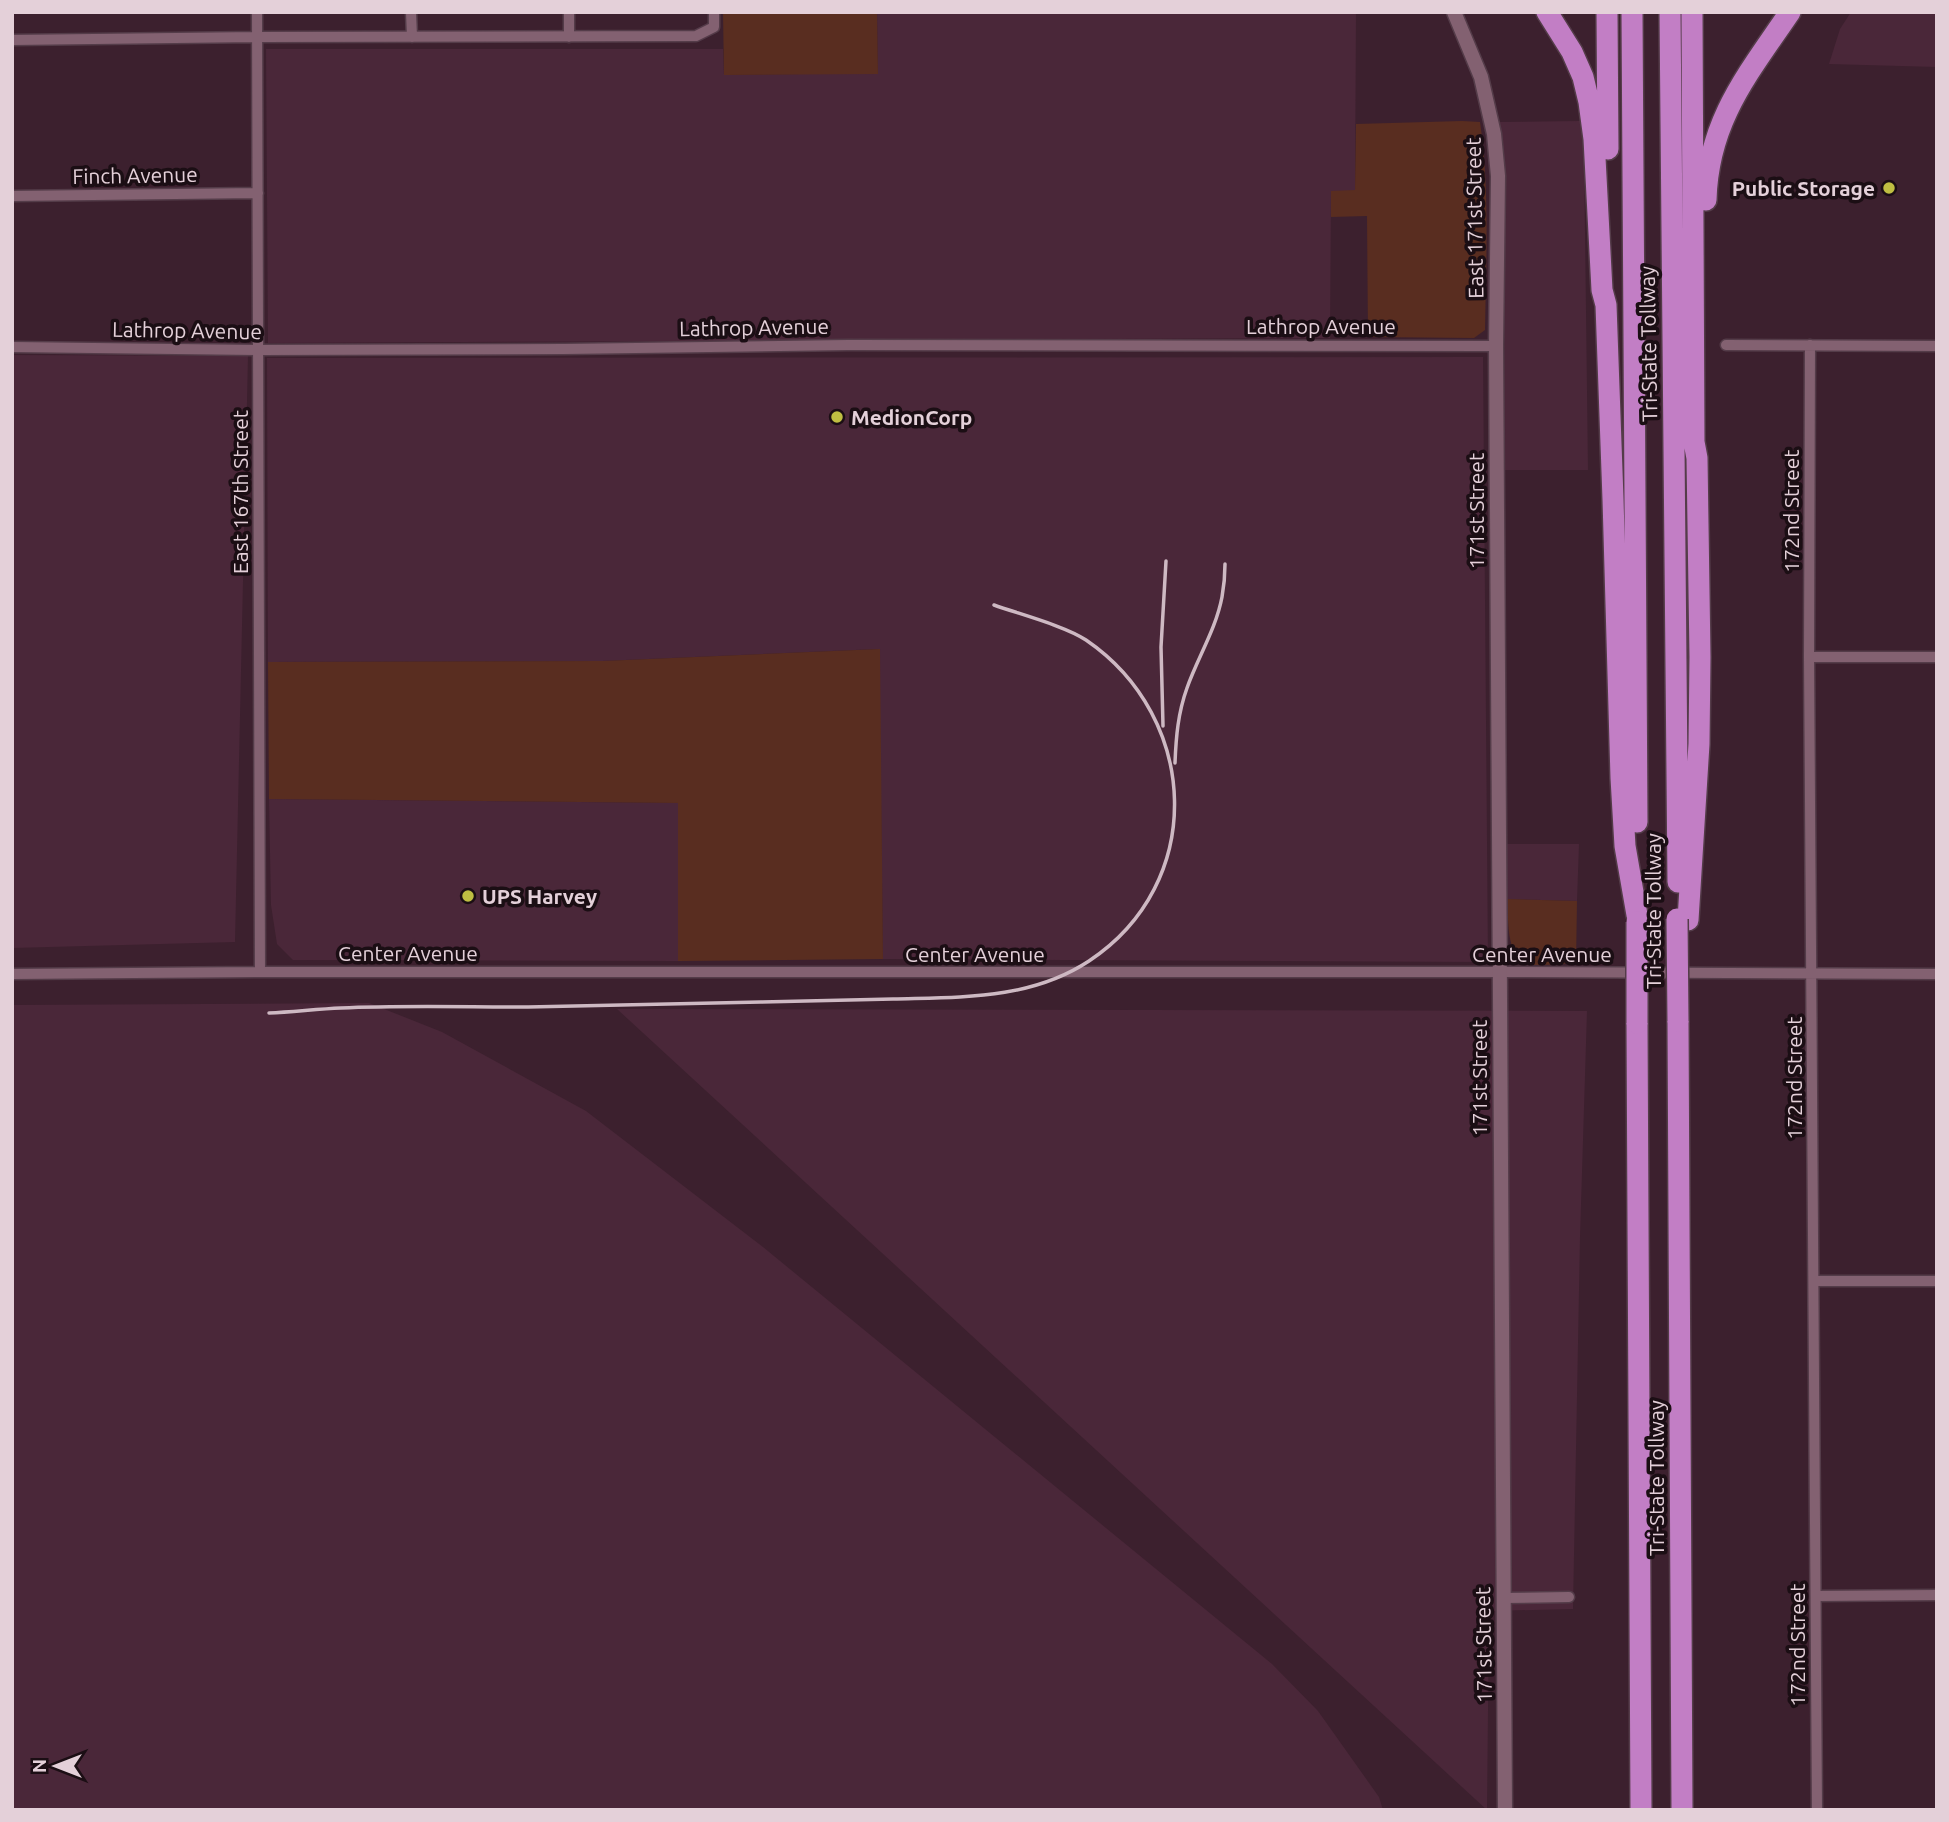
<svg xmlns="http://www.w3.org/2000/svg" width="1949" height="1822" viewBox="0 0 1949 1822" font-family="Ubuntu,sans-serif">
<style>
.built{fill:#4a2739}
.green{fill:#592d20}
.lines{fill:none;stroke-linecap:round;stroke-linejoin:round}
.minor-casing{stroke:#543c49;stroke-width:13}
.tertiary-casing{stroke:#543c49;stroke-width:17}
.motorway-casing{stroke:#543c49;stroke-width:24}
.minor{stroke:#836171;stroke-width:10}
.tertiary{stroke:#836171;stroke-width:14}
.motorway{stroke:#c27ec5;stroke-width:21}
.rail{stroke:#ceb9c3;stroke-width:3.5}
.motorway-bridge-casing{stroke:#543c49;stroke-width:24;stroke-linecap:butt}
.motorway-bridge{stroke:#c27ec5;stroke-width:21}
.poi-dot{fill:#bfbe42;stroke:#1b0e14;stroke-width:2.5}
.labels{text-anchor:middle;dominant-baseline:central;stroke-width:7;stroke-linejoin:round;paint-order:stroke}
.street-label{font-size:21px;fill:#e4d0d9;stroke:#1b0e14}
.poi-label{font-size:21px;font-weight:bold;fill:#e4d0d9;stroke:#1b0e14;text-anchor:start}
</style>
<rect width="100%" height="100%" fill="#3c202e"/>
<path class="built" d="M877 12H1356L1355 191H1331L1330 338 268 343 266 49H723L724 75 878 73Z
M1851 12H1937V67L1829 64 1840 29Z
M1580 121 1584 151 1588 470H1505L1504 164 1497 122Z
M12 355 248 356 235 942 12 948Z
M1483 357 1488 962 883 959 879 649 603 661 268 662 267 358Z
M269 799 679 803 678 961 293 960 277 944 271 905Z
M1507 844H1579L1577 901 1507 899Z
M369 1003 442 1032 586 1111 763 1247 1272 1664 1318 1711 1379 1797 1383 1810H12V1005Z
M617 1009 1587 1011 1580 1237 1573 1609 1489 1611 1487 1810Z"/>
<path class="green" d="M723 12H877L878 74 724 75Z
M1462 121 1480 122C1490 191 1486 260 1485 330L1474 338 1368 337 1367 216 1331 217V191L1355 190 1356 124Z
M880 649 883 959 678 961V803L269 799 268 662 603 661Z
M1507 899 1577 901 1576 963C1566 963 1535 967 1527 964 1505 955 1509 918 1507 899Z"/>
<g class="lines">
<defs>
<path id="minor" d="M257 12 260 972
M411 12 412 37
M569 12V37
M12 40 258 37 696 36 714 27V12
M12 196 258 193
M1726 345 1937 346
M1810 345 1809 657 1817 1810
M12 347 259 350 564 349 848 345 1496 346
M1809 657H1937
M12 974 260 972H1499L1937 974
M1815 1281H1937
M1816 1596 1937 1595
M1503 1598 1569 1597"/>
<path id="tertiary" d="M1454 12 1481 77 1494 134 1498 176 1496 346 1505 1810"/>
<path id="motorway" d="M1547 12 1572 52 1583 77 1589 102 1594 139 1602 290 1606 305 1613 499 1621 778 1625 846 1637 915
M1607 12 1608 149
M1632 12 1637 822
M1670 12 1678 882
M1706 200C1708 121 1748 74 1790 12
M1688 920 1699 744 1700 657 1697 458 1694 442 1692 12
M1678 1021 1682 1810
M1637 1023 1641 1810"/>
</defs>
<use href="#minor" class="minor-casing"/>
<use href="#tertiary" class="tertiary-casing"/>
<use href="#motorway" class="motorway-casing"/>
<use href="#minor" class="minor"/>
<use href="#tertiary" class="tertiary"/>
<use href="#motorway" class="motorway"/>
<path class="rail" d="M1163 726 1161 647 1166 561
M1175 763C1176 737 1178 713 1187 688 1198 657 1216 629 1222 597 1224 586 1225 575 1225 564
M269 1013C293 1012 317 1009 341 1008 402 1005 464 1007 525 1007 604 1006 683 1004 761 1002 805 1001 849 1000 893 999 960 997 1030 1000 1089 961 1207 883 1200 718 1086 640 1065 626 1019 614 994 605"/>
<defs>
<path id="motorway-bridge" d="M1677 919 1678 1021
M1637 922V1023"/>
</defs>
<use href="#motorway-bridge" class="motorway-bridge-casing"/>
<use href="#motorway-bridge" class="motorway-bridge"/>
</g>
<g class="poi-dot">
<circle cx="1889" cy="188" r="7"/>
<circle cx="837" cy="417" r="7"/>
<circle cx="468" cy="896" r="7"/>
</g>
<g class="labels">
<g class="street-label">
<text transform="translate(135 175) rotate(-1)">Finch Avenue</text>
<text transform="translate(1474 218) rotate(-91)">East 171st Street</text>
<text x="1321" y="326">Lathrop Avenue</text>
<text transform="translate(754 327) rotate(-1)">Lathrop Avenue</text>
<text transform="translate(187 330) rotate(1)">Lathrop Avenue</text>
<text transform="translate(1648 344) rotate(-91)">Tri-State Tollway</text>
<text transform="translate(240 492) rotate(-90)">East 167th Street</text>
<text transform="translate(1476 511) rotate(-90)">171st Street</text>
<text transform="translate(1791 511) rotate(-90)">172nd Street</text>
<text transform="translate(1653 911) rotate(-90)">Tri-State Tollway</text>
<text x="408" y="953">Center Avenue</text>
<text x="975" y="954">Center Avenue</text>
<text x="1542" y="954">Center Avenue</text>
<text transform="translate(1479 1078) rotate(-90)">171st Street</text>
<text transform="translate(1794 1078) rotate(-90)">172nd Street</text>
<text transform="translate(1656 1478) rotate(-90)">Tri-State Tollway</text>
<text transform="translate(1483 1645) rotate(-91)">171st Street</text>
<text transform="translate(1797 1645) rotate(-90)">172nd Street</text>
</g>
<g class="poi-label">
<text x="1875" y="188" text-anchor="end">Public Storage</text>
<text x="851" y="417">MedionCorp</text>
<text x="482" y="896">UPS Harvey</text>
</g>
</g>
<rect width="1949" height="1822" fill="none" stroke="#e4d0d9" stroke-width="28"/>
<g transform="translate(56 1766) rotate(270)" stroke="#1b0e14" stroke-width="5" paint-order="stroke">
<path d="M0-5L12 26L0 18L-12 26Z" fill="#e4d0d9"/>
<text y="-10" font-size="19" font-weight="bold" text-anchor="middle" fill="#e4d0d9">N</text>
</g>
</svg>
